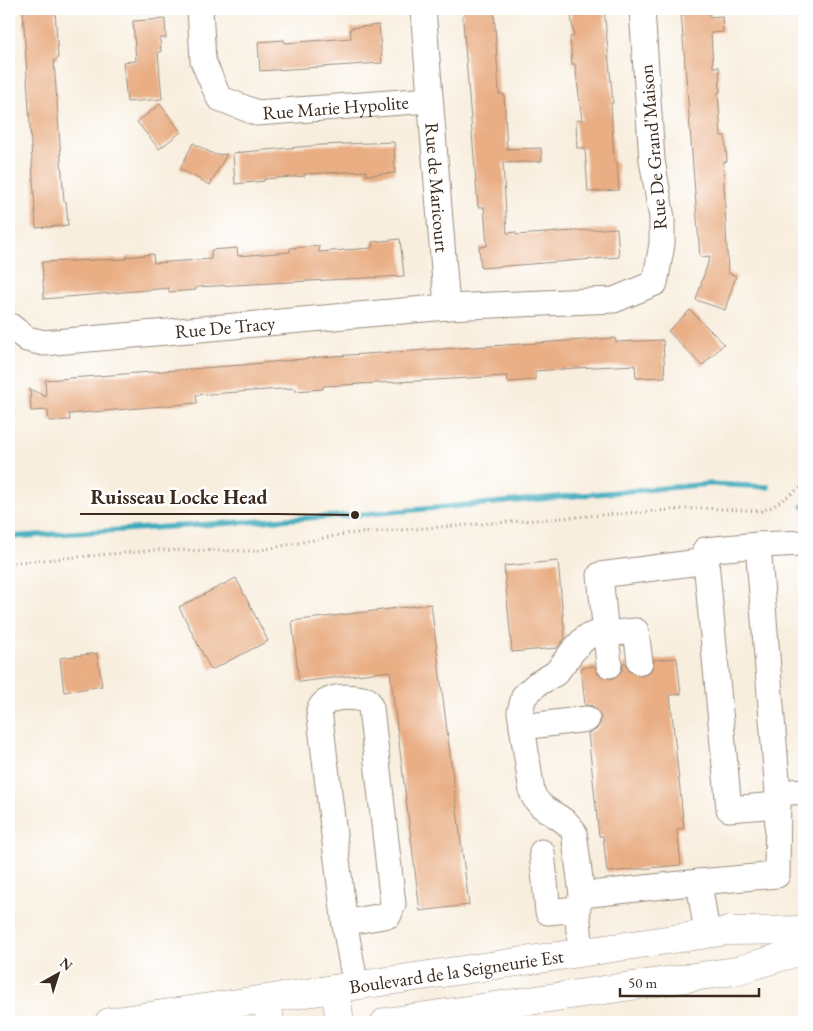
<svg xmlns="http://www.w3.org/2000/svg" width="813" height="1031" viewBox="0 0 813 1031" font-family="'EB Garamond',serif">
<style>
.lines{fill:none;stroke-linecap:round;stroke-linejoin:round}
.stream{stroke:#3caabb;stroke-width:5.5}
.building{fill:#e9ae84}
.minor-casing{stroke:#9a8c7e;stroke-width:27}
.major-casing{stroke:#9a8c7e;stroke-width:29}
.path{stroke:#9a8c7e;stroke-width:3;stroke-dasharray:1 4;stroke-linecap:butt}
.minor{stroke:#fff;stroke-width:25}
.major{stroke:#fff;stroke-width:28}
.labels{text-anchor:middle;dominant-baseline:central;stroke-width:5;stroke-linejoin:round;paint-order:stroke}
.street-label{font-size:19px;fill:#3b2a1e;stroke:#fff}
.leader{fill:none;stroke:#3b2a1e;stroke-width:2}
.callout-dot{fill:#3b2a1e;stroke:#fff;stroke-width:2}
.callout-label{font-size:20px;text-anchor:middle;font-weight:bold;fill:#3b2a1e;stroke:#fff;stroke-width:5;stroke-linejoin:round;paint-order:stroke}
</style>
<rect width="100%" height="100%" fill="#fff"/>
<filter id="ink" filterUnits="userSpaceOnUse"><feTurbulence type="fractalNoise" baseFrequency=".02" numOctaves="2"/><feDisplacementMap in="SourceGraphic" scale="10" xChannelSelector="R" yChannelSelector="G"/><feConvolveMatrix kernelMatrix="1 2 1 2 8 2 1 2 1" color-interpolation-filters="sRGB"/></filter>
<filter id="wash" filterUnits="userSpaceOnUse"><feTurbulence type="fractalNoise" baseFrequency=".0096" numOctaves="4" result="noise"/><feDisplacementMap in="SourceGraphic" scale="20" xChannelSelector="R" yChannelSelector="G"/><feGaussianBlur stdDeviation="1.12" result="paint"/><feColorMatrix in="noise" values="0 0 0 0 0 0 0 0 0 0 0 0 0 0 0 0 0 1.4 0 .05"/><feComposite in="paint" operator="in"/></filter>
<g filter="url(#wash)">
<rect width="100%" height="100%" fill="#f8eede"/>
<g class="lines">
<path class="stream" d="M803 506 804 507
M9 537 355 515 710 484 768 487"/>
</g>
<g id="blocks">
<path class="building" d="M23 9H55L58 59 54 60 64 202 66 201 68 225 36 228Z
M462 9H494L499 94H504L507 149 541 148 542 161 503 163 507 233 516 232V235L617 228 619 257 481 268 479 247 487 246 484 207H478Z
M570 9H604L613 103H611L614 162H617L619 190 588 192 585 148H577L576 120H582L575 64H572L570 37 574 36Z
M709 10 710 17 722 16 723 32 711 33 713 67H719L720 92H718L721 136H725L727 161 723 162 728 273 736 276 725 310 696 300 710 256 700 257 681 12Z
M165 19 166 38H160L161 52H158L162 99 127 102 123 62 136 61 133 21Z
M379 25 382 63 260 71 258 42 284 40 285 43 351 38 350 28Z
M160 104 181 132 159 149 137 122Z
M394 142 395 173 366 175V171L304 174 305 176 264 179V181L235 184 233 153 321 145Z
M193 143 215 155 227 154 210 185 180 169Z
M400 239 404 276 196 287V290L169 292V288L44 299 42 262 126 259V257L153 254 154 263 211 259V250L237 248 238 256 290 252V248L319 246V252L372 248V242Z
M690 310 724 344 702 366 668 331Z
M615 338 616 342 663 340 665 377 636 378 635 365 576 368 535 371V380L508 382 507 376 323 386V389L295 391V388L196 395 197 403 69 414 70 420 49 421 48 410 31 411 30 389 46 397 45 380 242 365 333 356Z
M558 561 565 638 557 648 512 652 504 566Z
M236 578 268 641 211 670 179 607Z
M431 604 469 905 420 911 390 671 299 682 292 621Z
M97 653 102 686 64 692 60 658Z
M677 658 681 694 670 695 684 828 677 829 681 865 607 872 603 836H599L588 733 596 730 600 724 601 717 593 706 585 705 581 668 595 666 598 674 610 679 618 676 622 670 623 663H626L629 671 641 676 649 673 653 667 654 660Z"/>
</g>
</g>
<g filter="url(#ink)">
<use href="#blocks" fill-opacity="0" stroke="#9a8c7e" stroke-width="1"/>
<g class="lines">
<defs>
<g id="minor">
<path id="s1" d="M200 9 203 61 219 98 257 113 429 100"/>
<path id="s2" d="M423 9 447 307"/>
<path id="s3" d="M9 325 27 339 44 343 447 307 614 300 655 283 662 244V218L652 160 642 9"/>
<path d="M758 545 705 550 729 809 778 805"/>
<path d="M609 665 600 575 707 561"/>
<path d="M522 727 587 719"/>
<path d="M778 793 804 791"/>
<path d="M542 852 548 912 577 909 581 953"/>
<path d="M699 882 777 875 778 793 758 545 804 543"/>
<path d="M582 895 574 832C564 814 539 813 532 792L520 712 524 696 537 684 556 673 572 652 585 638 592 635 636 631 640 662"/>
<path d="M577 909 582 895 699 882 707 934"/>
<path d="M345 926 319 710C327 694 351 696 367 700L371 708 393 904 389 915 349 922 345 926 353 971"/>
</g>
<g id="major">
<path d="M335 989 340 1022"/>
<path d="M267 1000 270 1022"/>
<path id="s4" d="M109 1022 728 931 804 930"/>
<path d="M385 1022 735 971 804 950"/>
</g>
</defs>
<use href="#minor" class="minor-casing"/>
<use href="#major" class="major-casing"/>
<path class="path" d="M9 563 156 550 255 551 345 534 670 510 701 508 761 511 772 507 804 485"/>
<use href="#minor" class="minor"/>
<use href="#major" class="major"/>
</g>
</g>
<g class="labels">
<g class="street-label">
<text stroke="none"><textPath href="#s1" startOffset="212">Rue Marie Hypolite</textPath></text>
<text transform="translate(653 147) rotate(-95)">Rue De Grand'Maison</text>
<text stroke="none"><textPath href="#s2" startOffset="179">Rue de Maricourt</textPath></text>
<text stroke="none"><textPath href="#s3" startOffset="222">Rue De Tracy</textPath></text>
<text stroke="none"><textPath href="#s4" startOffset="351">Boulevard de la Seigneurie Est</textPath></text>
</g>
</g>
<path class="leader" d="M355 515L277 514H80"/>
<circle class="callout-dot" cx="355" cy="515" r="5"/>
<g class="callout-label">
<text x="179" y="504">Ruisseau Locke Head</text>
</g>
<rect width="813" height="1031" fill="none" stroke="#fff" stroke-width="30"/>
<g transform="translate(58 974) rotate(39)" stroke="#ffffff" stroke-width="4" paint-order="stroke">
<path d="M0-4L9 19L0 12L-9 19Z" fill="#3b2a1e"/>
<text y="-8" font-size="14" font-weight="bold" text-anchor="middle" fill="#3b2a1e">N</text>
</g>
<path d="M620 988v8h139v-8" fill="none" stroke="#3b2a1e" stroke-width="2.5"/>
<text x="628" y="988" font-size="15" fill="#3b2a1e" stroke="#ffffff" stroke-width="4" paint-order="stroke">50 m</text>
</svg>
